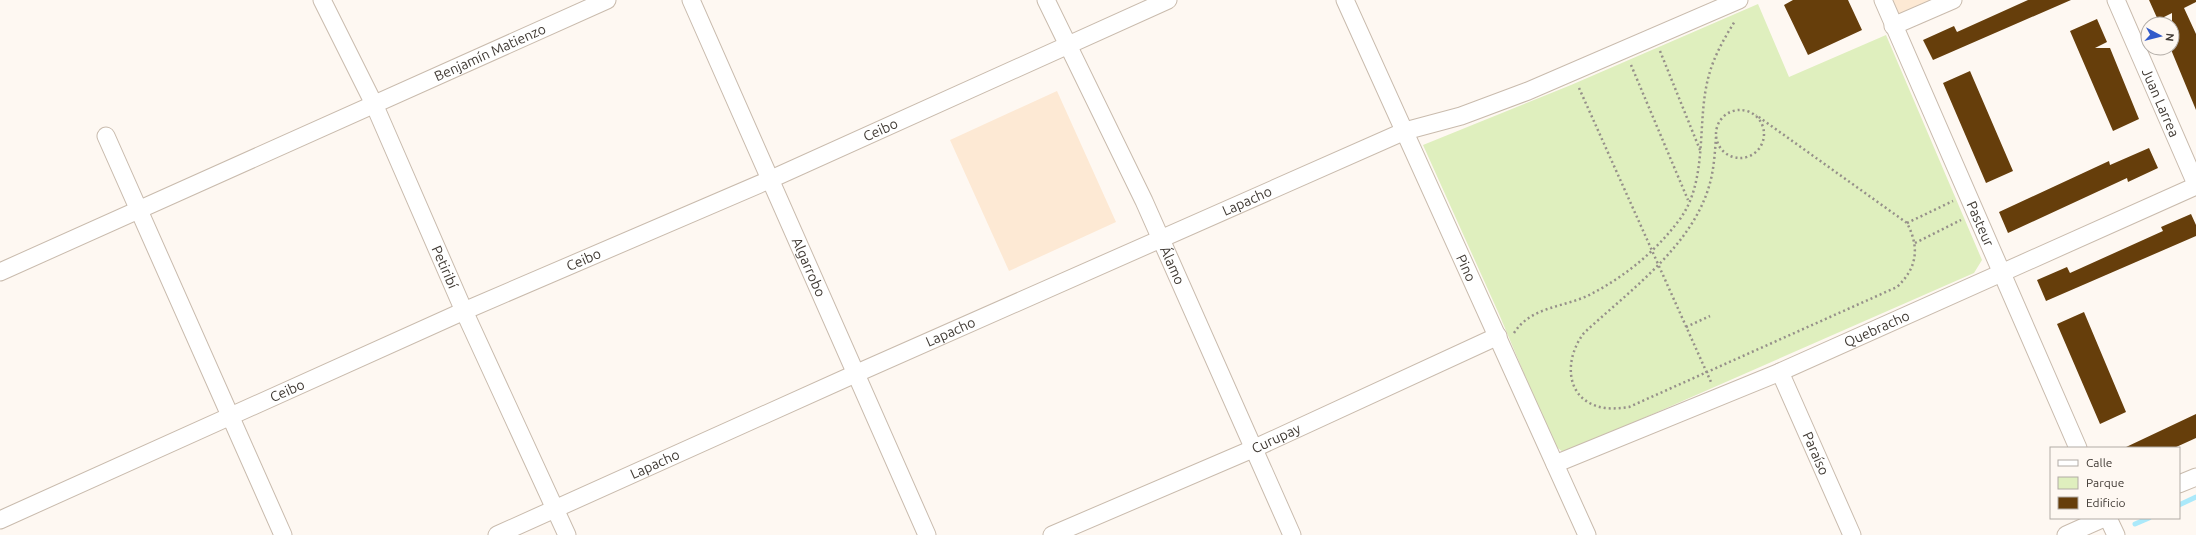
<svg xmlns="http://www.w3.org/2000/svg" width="2196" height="535" viewBox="0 0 2196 535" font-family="Ubuntu,sans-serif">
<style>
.built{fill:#fde9d4}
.green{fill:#dfefbe}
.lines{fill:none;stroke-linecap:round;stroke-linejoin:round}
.stream{stroke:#abe9fa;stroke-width:5}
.building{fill:#663e0b}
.street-casing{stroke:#c9bbad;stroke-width:19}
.path{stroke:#96908a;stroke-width:2.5;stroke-dasharray:2 3;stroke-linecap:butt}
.street{stroke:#fff;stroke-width:17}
.labels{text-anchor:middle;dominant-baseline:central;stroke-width:4;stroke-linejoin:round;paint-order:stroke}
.street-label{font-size:14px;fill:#403a34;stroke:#fef8f2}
</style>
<rect width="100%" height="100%" fill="#fef8f2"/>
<path class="built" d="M1893 0H1937L1899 16Z
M1057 91 1116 222 1009 271 950 140Z"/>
<path class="green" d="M1758 4 1789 77 1886 35 1982 260 1974 273 1564 453 1554 445 1499 314 1423 145 1571 85Z"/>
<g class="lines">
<path class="stream" d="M2179 505 2196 497
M2135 524 2149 518"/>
</g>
<path class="building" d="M1793 0H1848L1862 30 1808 55 1784 5Z
M2028 0H2071L1933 60 1923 40 1954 26 1957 32Z
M2149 0H2196V2L2184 8 2196 34V110L2172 52V13L2158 20Z
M2097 19 2107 42 2095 48H2110L2139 119 2113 131 2070 31Z
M1970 71 2013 171 1986 183 1943 83Z
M2149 148 2158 168 2128 182 2127 178 2008 233 1999 212 2109 161 2110 165Z
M2191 214 2196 225V236L2046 301 2037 280 2067 267 2070 273 2163 231 2161 227Z
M2084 312 2126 412 2100 424 2057 324Z
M2196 414V438L2174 448H2124Z"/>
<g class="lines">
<defs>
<g id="street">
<path id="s1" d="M322 0 374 104 464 311 567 535"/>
<path id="s2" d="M691 0 927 535"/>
<path id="s3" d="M1046 0 1144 201 1292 535"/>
<path id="s4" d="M1345 0 1587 535"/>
<path id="s5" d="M1883 0 2078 448"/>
<path id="s6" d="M2116 0 2196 184"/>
<path d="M1893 26 1953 0"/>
<path d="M106 136 283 535"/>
<path id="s7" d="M0 272 607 0"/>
<path id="s8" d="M1780 372 1852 535"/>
<path id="s9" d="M1555 464 1780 372 2196 186"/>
<path d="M2179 484 2196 477"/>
<path d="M2108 518 2116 535"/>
<path id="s10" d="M0 520 464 311 769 180 1168 0"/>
<path id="s11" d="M497 535 855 374 1405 131 1461 116 1528 91 1739 0"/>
<path id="s12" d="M1052 535 1255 448 1498 336"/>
<path d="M2066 535 2104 518"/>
</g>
</defs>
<use href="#street" class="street-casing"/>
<path class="path" d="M1660 51 1700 150
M1631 65 1688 200
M1579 88 1711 382
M1716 134a24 24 0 1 1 48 0a24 24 0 1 1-48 0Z
M1716 137C1715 152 1714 168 1710 183 1693 246 1630 290 1584 333 1563 360 1565 402 1605 408 1613 409 1621 408 1629 407L1897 287C1917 268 1920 248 1907 223L1756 115
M1907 223 1953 201
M1915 243 1961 220
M1686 327 1710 316
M1514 333C1532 305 1566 308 1593 293 1627 275 1657 250 1680 219 1709 179 1696 120 1709 75 1714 56 1725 37 1735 21"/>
<use href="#street" class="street"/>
</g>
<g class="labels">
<g class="street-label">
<text stroke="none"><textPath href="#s7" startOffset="537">Benjamín Matienzo</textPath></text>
<text stroke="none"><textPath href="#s6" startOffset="112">Juan Larrea</textPath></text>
<text stroke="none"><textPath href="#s10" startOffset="963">Ceibo</textPath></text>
<text stroke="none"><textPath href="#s11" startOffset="821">Lapacho</textPath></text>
<text stroke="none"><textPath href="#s5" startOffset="244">Pasteur</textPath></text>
<text stroke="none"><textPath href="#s10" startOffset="639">Ceibo</textPath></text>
<text stroke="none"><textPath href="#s3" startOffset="294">Álamo</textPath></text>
<text stroke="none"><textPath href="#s1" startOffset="294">Petiribí</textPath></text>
<text stroke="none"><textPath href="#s4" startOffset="294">Pino</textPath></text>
<text stroke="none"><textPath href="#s2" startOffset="292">Algarrobo</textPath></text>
<text stroke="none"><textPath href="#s9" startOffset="349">Quebracho</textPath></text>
<text stroke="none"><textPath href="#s11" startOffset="497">Lapacho</textPath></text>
<text stroke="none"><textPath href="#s10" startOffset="315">Ceibo</textPath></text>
<text stroke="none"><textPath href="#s12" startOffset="244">Curupay</textPath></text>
<text stroke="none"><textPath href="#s8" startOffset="89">Paraíso</textPath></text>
<text stroke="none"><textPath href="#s11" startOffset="173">Lapacho</textPath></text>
</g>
</g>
<rect x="2050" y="447" width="130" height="72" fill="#fef8f2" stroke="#b2aca6"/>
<rect x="2058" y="460" width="20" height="6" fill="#ffffff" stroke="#b2aca6"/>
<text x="2086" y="467" font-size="12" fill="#403a34">Calle</text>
<rect x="2058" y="477" width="20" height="12" fill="#dfefbe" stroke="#b2aca6"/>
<text x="2086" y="487" font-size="12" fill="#403a34">Parque</text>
<rect x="2058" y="497" width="20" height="12" fill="#663e0b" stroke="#b2aca6"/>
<text x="2086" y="507" font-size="12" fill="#403a34">Edificio</text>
<g transform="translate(2160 36) rotate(97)"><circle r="19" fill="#fef8f2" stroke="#b2aca6"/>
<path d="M0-3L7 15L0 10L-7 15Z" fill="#315aca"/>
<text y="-6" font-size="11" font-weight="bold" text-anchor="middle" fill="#403a34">N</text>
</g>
</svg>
